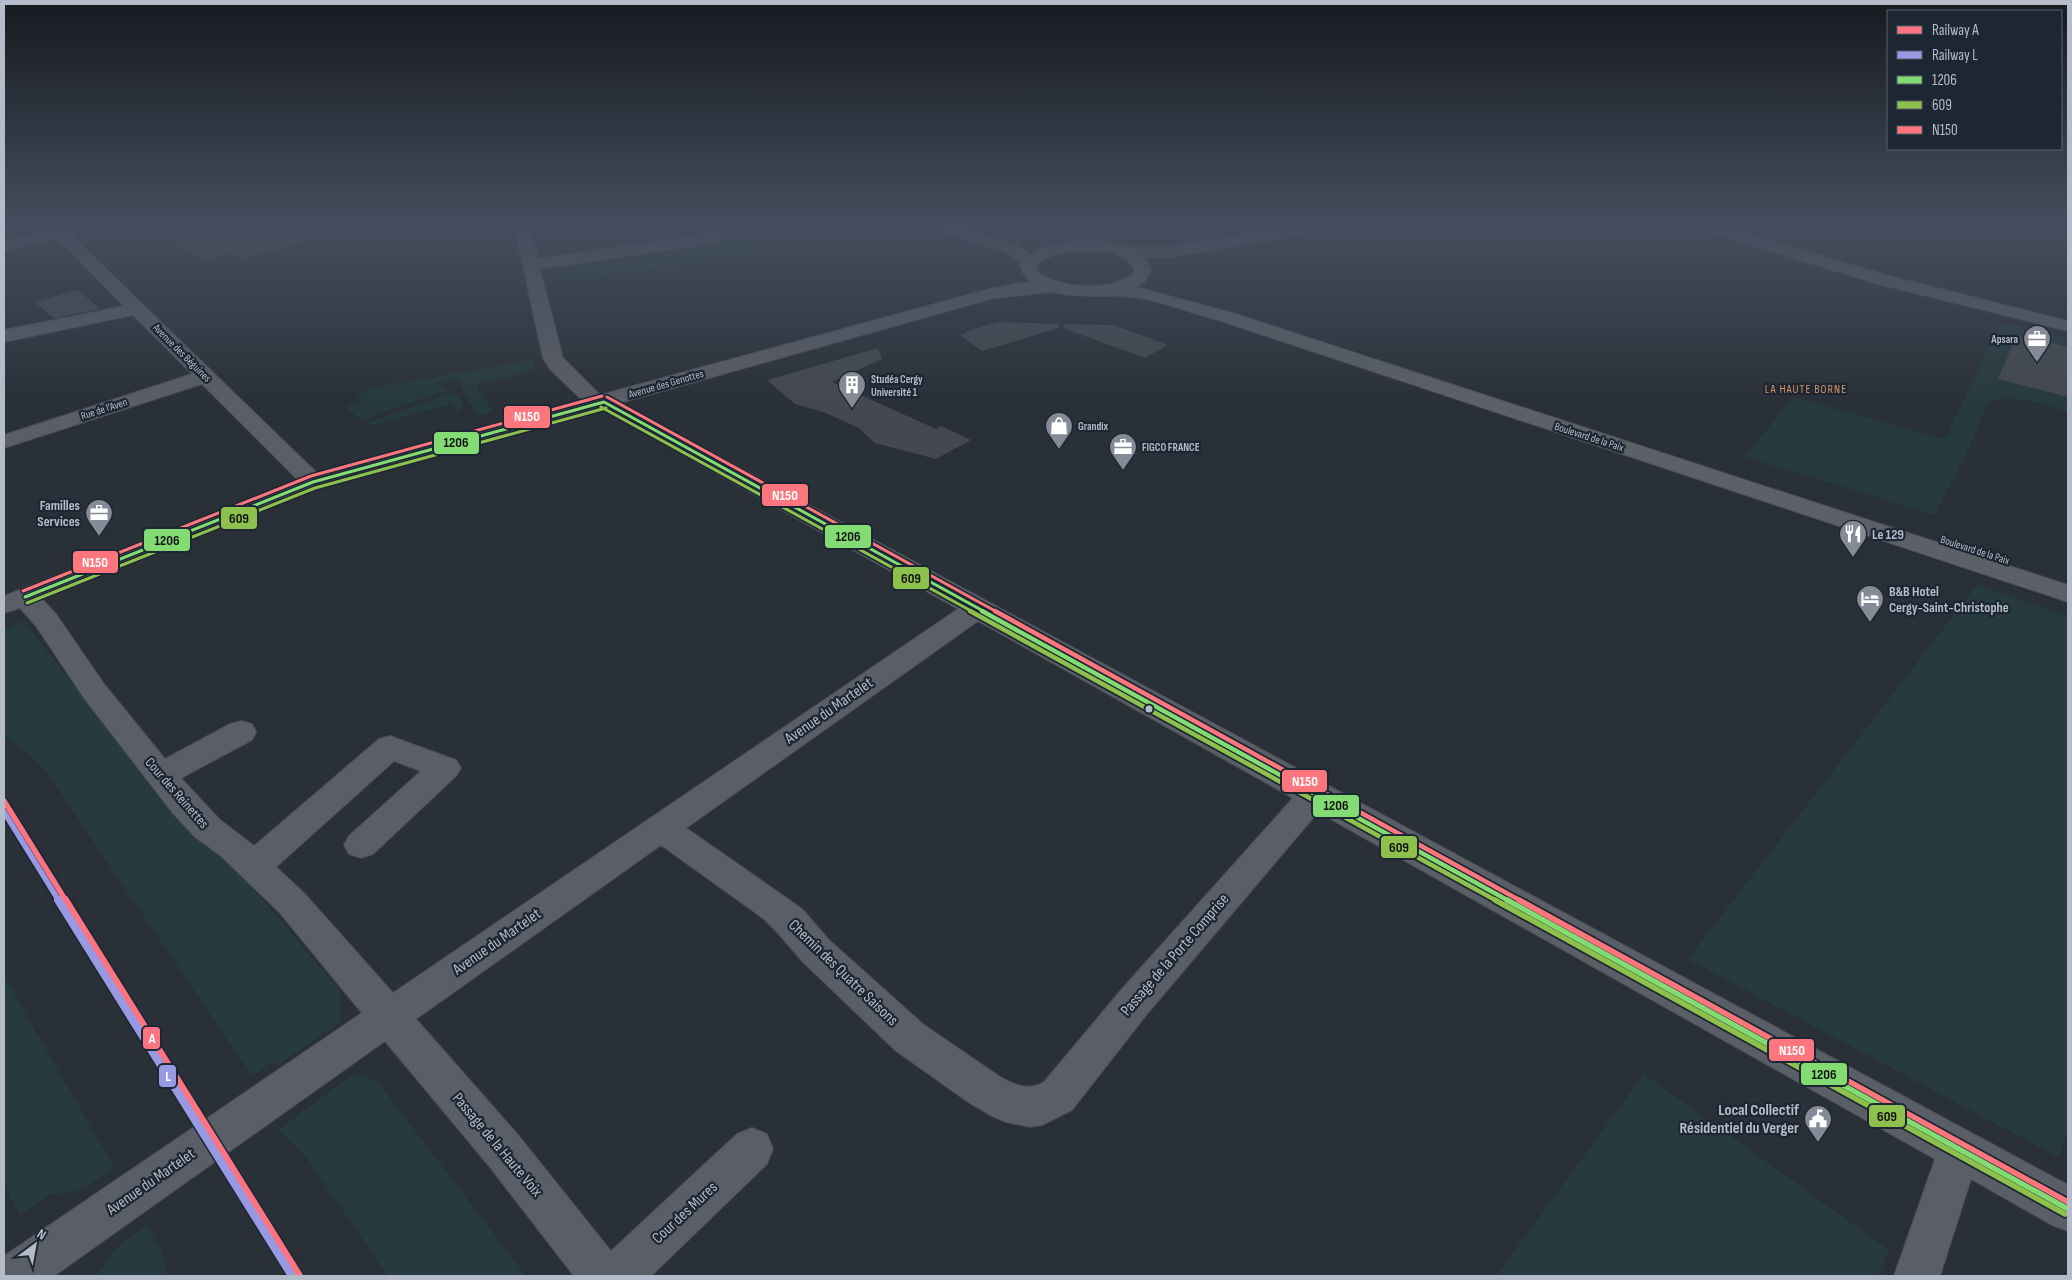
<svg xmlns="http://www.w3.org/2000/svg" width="2072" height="1280" viewBox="0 0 2072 1280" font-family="'Sofia Sans Condensed',sans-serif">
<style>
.green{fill:#273a3e}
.building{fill:#444950}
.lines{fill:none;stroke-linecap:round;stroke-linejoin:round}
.minor-casing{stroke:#484c53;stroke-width:2}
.major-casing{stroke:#484c55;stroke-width:2}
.minor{fill:#5a5e66;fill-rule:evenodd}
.major{fill:#5c6168;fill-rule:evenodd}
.bus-1-far2-casing{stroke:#1d2633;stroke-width:6}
.bus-1-far1-casing{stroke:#1d2633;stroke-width:8}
.bus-1-casing{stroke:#1d2633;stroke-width:9}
.bus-2-far2-casing{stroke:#1d2633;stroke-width:6}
.bus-2-far1-casing{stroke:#1d2633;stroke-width:8}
.bus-2-casing{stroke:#1d2633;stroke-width:9}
.bus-3-far2-casing{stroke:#1d2633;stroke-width:6}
.bus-3-far1-casing{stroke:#1d2633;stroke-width:8}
.bus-3-casing{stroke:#1d2633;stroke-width:9}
.bus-1-far2{stroke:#82dc73;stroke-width:3}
.bus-1-far1{stroke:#82dc73;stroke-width:4.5}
.bus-1{stroke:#82dc73;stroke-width:5.5}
.bus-2-far2{stroke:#8dc04c;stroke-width:3}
.bus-2-far1{stroke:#8dc04c;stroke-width:4.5}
.bus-2{stroke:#8dc04c;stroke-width:5.5}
.bus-3-far2{stroke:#fd767e;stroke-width:3}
.bus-3-far1{stroke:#fd767e;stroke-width:4.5}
.bus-3{stroke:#fd767e;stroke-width:5.5}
.rail-1-far1-casing{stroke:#1d2633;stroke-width:9}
.rail-1-casing{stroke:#1d2633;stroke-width:11}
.rail-2-far1-casing{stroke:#1d2633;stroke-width:9}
.rail-2-casing{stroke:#1d2633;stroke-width:11}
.rail-1-far1{stroke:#fc7482;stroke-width:5.5}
.rail-1{stroke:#fc7482;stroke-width:8}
.rail-2-far1{stroke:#9799e3;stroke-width:5.5}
.rail-2{stroke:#9799e3;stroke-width:8}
.bus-dot{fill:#b4bcc9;stroke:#1d2633;stroke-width:2}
.labels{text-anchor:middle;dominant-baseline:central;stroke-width:4.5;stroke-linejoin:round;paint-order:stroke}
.far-poi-label{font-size:11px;font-weight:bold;fill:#b4bcc9;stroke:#1d2633;text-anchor:start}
.far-street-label{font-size:11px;fill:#b4bcc9;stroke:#1d2633}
.far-neighbourhood-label{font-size:12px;letter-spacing:1px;fill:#d59563;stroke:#1d2633}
.poi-label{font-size:14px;font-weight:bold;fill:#b4bcc9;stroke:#1d2633;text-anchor:start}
.street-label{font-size:14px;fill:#b4bcc9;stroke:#1d2633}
.near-street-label{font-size:16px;fill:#b4bcc9;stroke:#1d2633}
.near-poi-label{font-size:16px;font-weight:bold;fill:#b4bcc9;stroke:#1d2633;text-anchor:end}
.line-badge{stroke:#1d2633;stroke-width:2}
.badge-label{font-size:14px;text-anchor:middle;font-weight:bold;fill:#fff}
.pale-badge-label{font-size:14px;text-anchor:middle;font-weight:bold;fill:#111}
</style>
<rect width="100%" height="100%" fill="#2a3038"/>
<path class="green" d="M746 236 758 252 560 283 556 272 697 250 695 247 672 251 669 247Z
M2000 324 2010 326 2011 324 2068 337 2066 347 1998 379 2068 397V412C2043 405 2014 393 1988 402L1970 446 1935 515 1745 457 1793 397 1945 439Z
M532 360 534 370 476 385 493 412 478 415 462 390 458 378 435 383 448 390 361 420 345 407 363 400 356 394 377 387Z
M450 393 461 399 463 403 462 409 458 413 452 404 370 426 368 423Z
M1977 585 2068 616V1132L2058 1157 1688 959Z
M24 621 175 815 251 886 341 992 340 1022 278 1065 272 1062 252 1076 45 770 17 744 4 737V630Z
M4 976 115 1169 85 1187 67 1193 51 1194 20 1215 4 1185Z
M353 1074 377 1081 526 1276H388L304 1154 278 1130Z
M1644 1074 1889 1250 1877 1276H1496Z
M146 1225 163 1253 167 1276H96L116 1248Z"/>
<path class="building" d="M224 224H344L345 230 241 259 231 253 203 260 178 244 204 237 195 231Z
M78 290 100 309 54 318 34 302Z
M998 322 1059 324V328L982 351 960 335 967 333 965 332Z
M1064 324 1114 325 1168 345 1145 358 1063 328Z
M2017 335 2068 347V397L1998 379Z
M878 348 882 359 832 382 936 429 941 426 971 440 936 459 875 443 859 428 823 412 795 404 767 380Z"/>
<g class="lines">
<defs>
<path id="minor" d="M43 224H60L63 227 77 224H105L102 227 71 235 318 474 582 400 550 369 543 358 516 234 510 224H526L532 234 538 259 713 233 719 235 721 238 719 241 713 243 540 269 563 358 600 395 993 288C1014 285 1040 278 1061 283L1064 287 1061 291 994 298 620 403 2068 1185V1231L2052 1225 1971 1179 1940 1276H1894L1935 1159 1318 812 1147 1014 1072 1110 1042 1125 1030 1127 1006 1122 992 1116 971 1104 896 1051 803 962 777 932 764 919 661 845 416 1019 519 1136 611 1251 737 1134 752 1128 767 1134 773 1149 767 1164 651 1276H574L489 1166 385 1041 54 1276H4V1256L362 1013 280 913 221 856 195 837 172 812 84 698 36 626 20 608 4 613V596L298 480 202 384 4 448V435L192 374 133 315 4 342V330L124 306 57 238 4 251V241L49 231ZM602 409 958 609 393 993 304 893 276 867 394 761 421 771 349 836 344 845 349 854 361 858 373 854 456 776 461 768 456 760 390 736 379 739 254 846 219 819 181 778 252 740 256 732 252 724 241 721 230 724 165 759 104 684 56 614 42 599 295 497 347 479ZM978 621 1293 798 1121 990 1044 1082C1028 1091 1014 1085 999 1076L924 1025 829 940 803 910 788 899 686 828Z
M1305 224H1340L1337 227 1332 229 1172 257H1123L1117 255 1115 252 1117 249 1123 247H1172Z
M1689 224H1713L1890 276 2068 321V331L1878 284 1692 227Z"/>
<path id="major" d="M926 224H950L1018 246 1030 254C1056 238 1121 234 1145 257 1148 260 1150 267 1151 271L1145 281 1136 287 1233 313 2068 585V602L1221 321C1194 314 1167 303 1140 298 1106 291 1032 308 1020 265L1021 263 1006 252 929 227ZM1070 251C1091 251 1126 247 1135 271 1117 293 1059 288 1039 273L1037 266C1046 256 1057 254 1070 251Z"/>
</defs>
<use href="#minor" class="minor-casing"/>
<use href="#major" class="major-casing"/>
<use href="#minor" class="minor"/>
<use href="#major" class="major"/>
<defs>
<path id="bus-1-far2" d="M604 402 985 612
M25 597 313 482 604 402"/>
<path id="bus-1-far1" d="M982 611 1509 901"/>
<path id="bus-1" d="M1507 900 2068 1209"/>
<path id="bus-2-far2" d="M601 407 973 612
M27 603 315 488 606 408"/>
<path id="bus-2-far1" d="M970 611 1497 901"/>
<path id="bus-2" d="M1495 900 2065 1214"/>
<path id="bus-3-far2" d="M607 397 997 612
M23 591 311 476 602 396"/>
<path id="bus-3-far1" d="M995 611 1521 901"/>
<path id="bus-3" d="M1519 900 2068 1202"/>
</defs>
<use href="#bus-1-far2" class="bus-1-far2-casing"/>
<use href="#bus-1-far1" class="bus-1-far1-casing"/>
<use href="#bus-1" class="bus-1-casing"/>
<use href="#bus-2-far2" class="bus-2-far2-casing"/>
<use href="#bus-2-far1" class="bus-2-far1-casing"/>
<use href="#bus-2" class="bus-2-casing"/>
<use href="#bus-3-far2" class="bus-3-far2-casing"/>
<use href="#bus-3-far1" class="bus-3-far1-casing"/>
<use href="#bus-3" class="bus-3-casing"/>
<use href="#bus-1-far2" class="bus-1-far2"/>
<use href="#bus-1-far1" class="bus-1-far1"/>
<use href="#bus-1" class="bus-1"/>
<use href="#bus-2-far2" class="bus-2-far2"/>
<use href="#bus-2-far1" class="bus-2-far1"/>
<use href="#bus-2" class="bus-2"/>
<use href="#bus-3-far2" class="bus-3-far2"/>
<use href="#bus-3-far1" class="bus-3-far1"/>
<use href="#bus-3" class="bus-3"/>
<defs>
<path id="rail-1-far1" d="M4 801 66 901"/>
<path id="rail-1" d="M65 900 299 1276"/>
<path id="rail-2-far1" d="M4 812 59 901"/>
<path id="rail-2" d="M58 900 292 1276"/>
</defs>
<use href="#rail-1-far1" class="rail-1-far1-casing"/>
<use href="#rail-1" class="rail-1-casing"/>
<use href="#rail-2-far1" class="rail-2-far1-casing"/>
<use href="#rail-2" class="rail-2-casing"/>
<use href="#rail-1-far1" class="rail-1-far1"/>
<use href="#rail-1" class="rail-1"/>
<use href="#rail-2-far1" class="rail-2-far1"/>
<use href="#rail-2" class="rail-2"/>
</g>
<linearGradient id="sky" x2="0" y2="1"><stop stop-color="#171a1f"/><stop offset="0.56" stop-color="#444e5e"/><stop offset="1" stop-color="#444e5e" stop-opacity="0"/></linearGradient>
<rect width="2072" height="403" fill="url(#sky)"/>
<defs>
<symbol id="office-pin" viewBox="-11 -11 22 30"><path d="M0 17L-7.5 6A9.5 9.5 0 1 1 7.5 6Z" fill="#848b96" stroke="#1d2633"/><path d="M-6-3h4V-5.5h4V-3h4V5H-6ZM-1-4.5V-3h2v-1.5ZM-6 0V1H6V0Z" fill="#fff"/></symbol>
<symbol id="building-pin" viewBox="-11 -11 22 30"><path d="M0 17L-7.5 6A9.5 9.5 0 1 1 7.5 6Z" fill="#848b96" stroke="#1d2633"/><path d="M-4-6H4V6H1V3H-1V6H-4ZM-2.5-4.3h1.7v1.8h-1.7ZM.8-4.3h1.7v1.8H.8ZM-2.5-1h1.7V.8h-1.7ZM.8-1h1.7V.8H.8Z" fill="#fff"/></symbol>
<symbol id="shop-pin" viewBox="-11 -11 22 30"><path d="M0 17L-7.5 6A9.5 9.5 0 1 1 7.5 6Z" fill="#848b96" stroke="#1d2633"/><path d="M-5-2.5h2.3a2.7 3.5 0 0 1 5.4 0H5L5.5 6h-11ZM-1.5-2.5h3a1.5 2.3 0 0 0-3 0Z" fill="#fff"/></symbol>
<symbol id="restaurant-pin" viewBox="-11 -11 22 30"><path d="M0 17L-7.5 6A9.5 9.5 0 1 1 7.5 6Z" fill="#848b96" stroke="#1d2633"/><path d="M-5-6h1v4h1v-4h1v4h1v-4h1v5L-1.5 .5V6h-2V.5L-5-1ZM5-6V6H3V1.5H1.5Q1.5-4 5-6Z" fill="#fff"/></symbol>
<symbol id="hotel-pin" viewBox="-11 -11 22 30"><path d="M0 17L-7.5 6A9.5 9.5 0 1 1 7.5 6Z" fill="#848b96" stroke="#1d2633"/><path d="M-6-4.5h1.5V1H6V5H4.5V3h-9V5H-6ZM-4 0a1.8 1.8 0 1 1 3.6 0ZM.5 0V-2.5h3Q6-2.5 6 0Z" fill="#fff"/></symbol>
<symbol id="civic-pin" viewBox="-11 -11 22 30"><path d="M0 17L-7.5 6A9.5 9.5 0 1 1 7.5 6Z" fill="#848b96" stroke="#1d2633"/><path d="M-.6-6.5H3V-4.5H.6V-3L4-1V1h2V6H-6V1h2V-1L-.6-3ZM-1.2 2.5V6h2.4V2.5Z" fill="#fff"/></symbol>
</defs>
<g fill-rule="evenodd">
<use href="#office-pin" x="2021" y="323" width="32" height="43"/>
<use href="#building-pin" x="836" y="369" width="32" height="43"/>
<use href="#shop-pin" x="1043" y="410" width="32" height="43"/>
<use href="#office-pin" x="1107" y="431" width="32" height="43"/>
<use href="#office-pin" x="83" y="497" width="32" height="43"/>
<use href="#restaurant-pin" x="1837" y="518" width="32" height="43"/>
<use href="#hotel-pin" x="1854" y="583" width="32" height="43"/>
<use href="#civic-pin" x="1802" y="1103" width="32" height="43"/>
</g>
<circle class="bus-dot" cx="1149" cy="709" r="4.5"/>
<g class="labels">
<g class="far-poi-label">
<text x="2018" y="339" text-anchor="end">Apsara</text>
<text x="871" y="379">Studéa Cergy<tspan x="871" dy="13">Université 1</tspan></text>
<text x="1078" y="426">Grandix</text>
<text x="1142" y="447">FIGCO FRANCE</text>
</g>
<g class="far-street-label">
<text transform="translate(182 353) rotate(45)">Avenue des Béguines</text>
<text transform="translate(666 384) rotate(-16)">Avenue des Genottes</text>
<text transform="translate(104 409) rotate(-18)">Rue de l'Aven</text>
<text transform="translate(1589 437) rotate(18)">Boulevard de la Paix</text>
<text transform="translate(1975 550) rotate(18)">Boulevard de la Paix</text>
</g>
<g class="far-neighbourhood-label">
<text x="1806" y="389">LA HAUTE BORNE</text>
</g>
<g class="poi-label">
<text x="80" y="505" text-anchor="end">Familles<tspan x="80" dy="16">Services</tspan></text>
<text x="1872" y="534">Le 129</text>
<text x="1889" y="591">B&amp;B Hotel<tspan x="1889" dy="16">Cergy-Saint-Christophe</tspan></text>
</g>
<g class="street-label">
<text transform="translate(177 793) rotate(49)">Cour des Reinettes</text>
</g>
<g class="near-street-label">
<text transform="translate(829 711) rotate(-35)">Avenue du Martelet</text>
<text transform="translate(497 942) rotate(-35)">Avenue du Martelet</text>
<text transform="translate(1175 955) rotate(-49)">Passage de la Porte Comprise</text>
<text transform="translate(843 973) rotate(44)">Chemin des Quatre Saisons</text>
<text transform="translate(497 1145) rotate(50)">Passage de la Haute Voix</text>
<text transform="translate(151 1182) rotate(-35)">Avenue du Martelet</text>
<text transform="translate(685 1213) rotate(-43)">Cour des Mures</text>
</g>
<g class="near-poi-label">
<text x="1799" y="1110">Local Collectif<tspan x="1799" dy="18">Résidentiel du Verger</tspan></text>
</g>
</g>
<g class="line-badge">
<rect x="503" y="405" width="48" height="24" rx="5" fill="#fd767e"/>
<rect x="433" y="431" width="47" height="24" rx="5" fill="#82dc73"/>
<rect x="761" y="483" width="48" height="24" rx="5" fill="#fd767e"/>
<rect x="220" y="506" width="38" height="24" rx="5" fill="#8dc04c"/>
<rect x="824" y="524" width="48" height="25" rx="5" fill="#82dc73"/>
<rect x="143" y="528" width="48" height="24" rx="5" fill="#82dc73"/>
<rect x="72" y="550" width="47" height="24" rx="5" fill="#fd767e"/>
<rect x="892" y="566" width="38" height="24" rx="5" fill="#8dc04c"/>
<rect x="1281" y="769" width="47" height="24" rx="5" fill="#fd767e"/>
<rect x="1312" y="794" width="48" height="24" rx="5" fill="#82dc73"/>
<rect x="1380" y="835" width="38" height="24" rx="5" fill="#8dc04c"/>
<rect x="142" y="1026" width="19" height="24" rx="5" fill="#fc7482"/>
<rect x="1768" y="1038" width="47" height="24" rx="5" fill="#fd767e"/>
<rect x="1800" y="1062" width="48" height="24" rx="5" fill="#82dc73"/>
<rect x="158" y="1064" width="19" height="24" rx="5" fill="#9799e3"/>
<rect x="1868" y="1104" width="38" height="24" rx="5" fill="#8dc04c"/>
</g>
<g class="badge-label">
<text x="527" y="421">N150</text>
<text x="785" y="500">N150</text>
<text x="95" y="567">N150</text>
<text x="1305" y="786">N150</text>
<text x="152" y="1043">A</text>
<text x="1792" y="1055">N150</text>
<text x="168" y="1081">L</text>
</g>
<g class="pale-badge-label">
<text x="456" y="447">1206</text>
<text x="239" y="523">609</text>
<text x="848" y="541">1206</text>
<text x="167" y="545">1206</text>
<text x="911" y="583">609</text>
<text x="1336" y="810">1206</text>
<text x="1399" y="852">609</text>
<text x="1824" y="1079">1206</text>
<text x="1887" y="1121">609</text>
</g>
<rect width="2072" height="1280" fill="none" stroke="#b4bcc9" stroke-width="10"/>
<rect x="1887" y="10" width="175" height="140" fill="#1d2633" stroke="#59626f"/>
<rect x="1897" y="26" width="25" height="8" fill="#fc7482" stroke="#59626f"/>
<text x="1932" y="35" font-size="15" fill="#b4bcc9">Railway A</text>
<rect x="1897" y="51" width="25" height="8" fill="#9799e3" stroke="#59626f"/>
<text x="1932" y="60" font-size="15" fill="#b4bcc9">Railway L</text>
<rect x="1897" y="76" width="25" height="8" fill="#82dc73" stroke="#59626f"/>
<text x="1932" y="85" font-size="15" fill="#b4bcc9">1206</text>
<rect x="1897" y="101" width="25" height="8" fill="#8dc04c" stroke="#59626f"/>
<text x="1932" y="110" font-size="15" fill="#b4bcc9">609</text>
<rect x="1897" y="126" width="25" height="8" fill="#fd767e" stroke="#59626f"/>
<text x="1932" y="135" font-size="15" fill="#b4bcc9">N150</text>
<g transform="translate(35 1245) rotate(32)" stroke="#1d2633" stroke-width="4" paint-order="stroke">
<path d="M0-4L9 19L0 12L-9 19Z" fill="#b4bcc9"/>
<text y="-8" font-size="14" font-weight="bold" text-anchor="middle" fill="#b4bcc9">N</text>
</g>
</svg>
